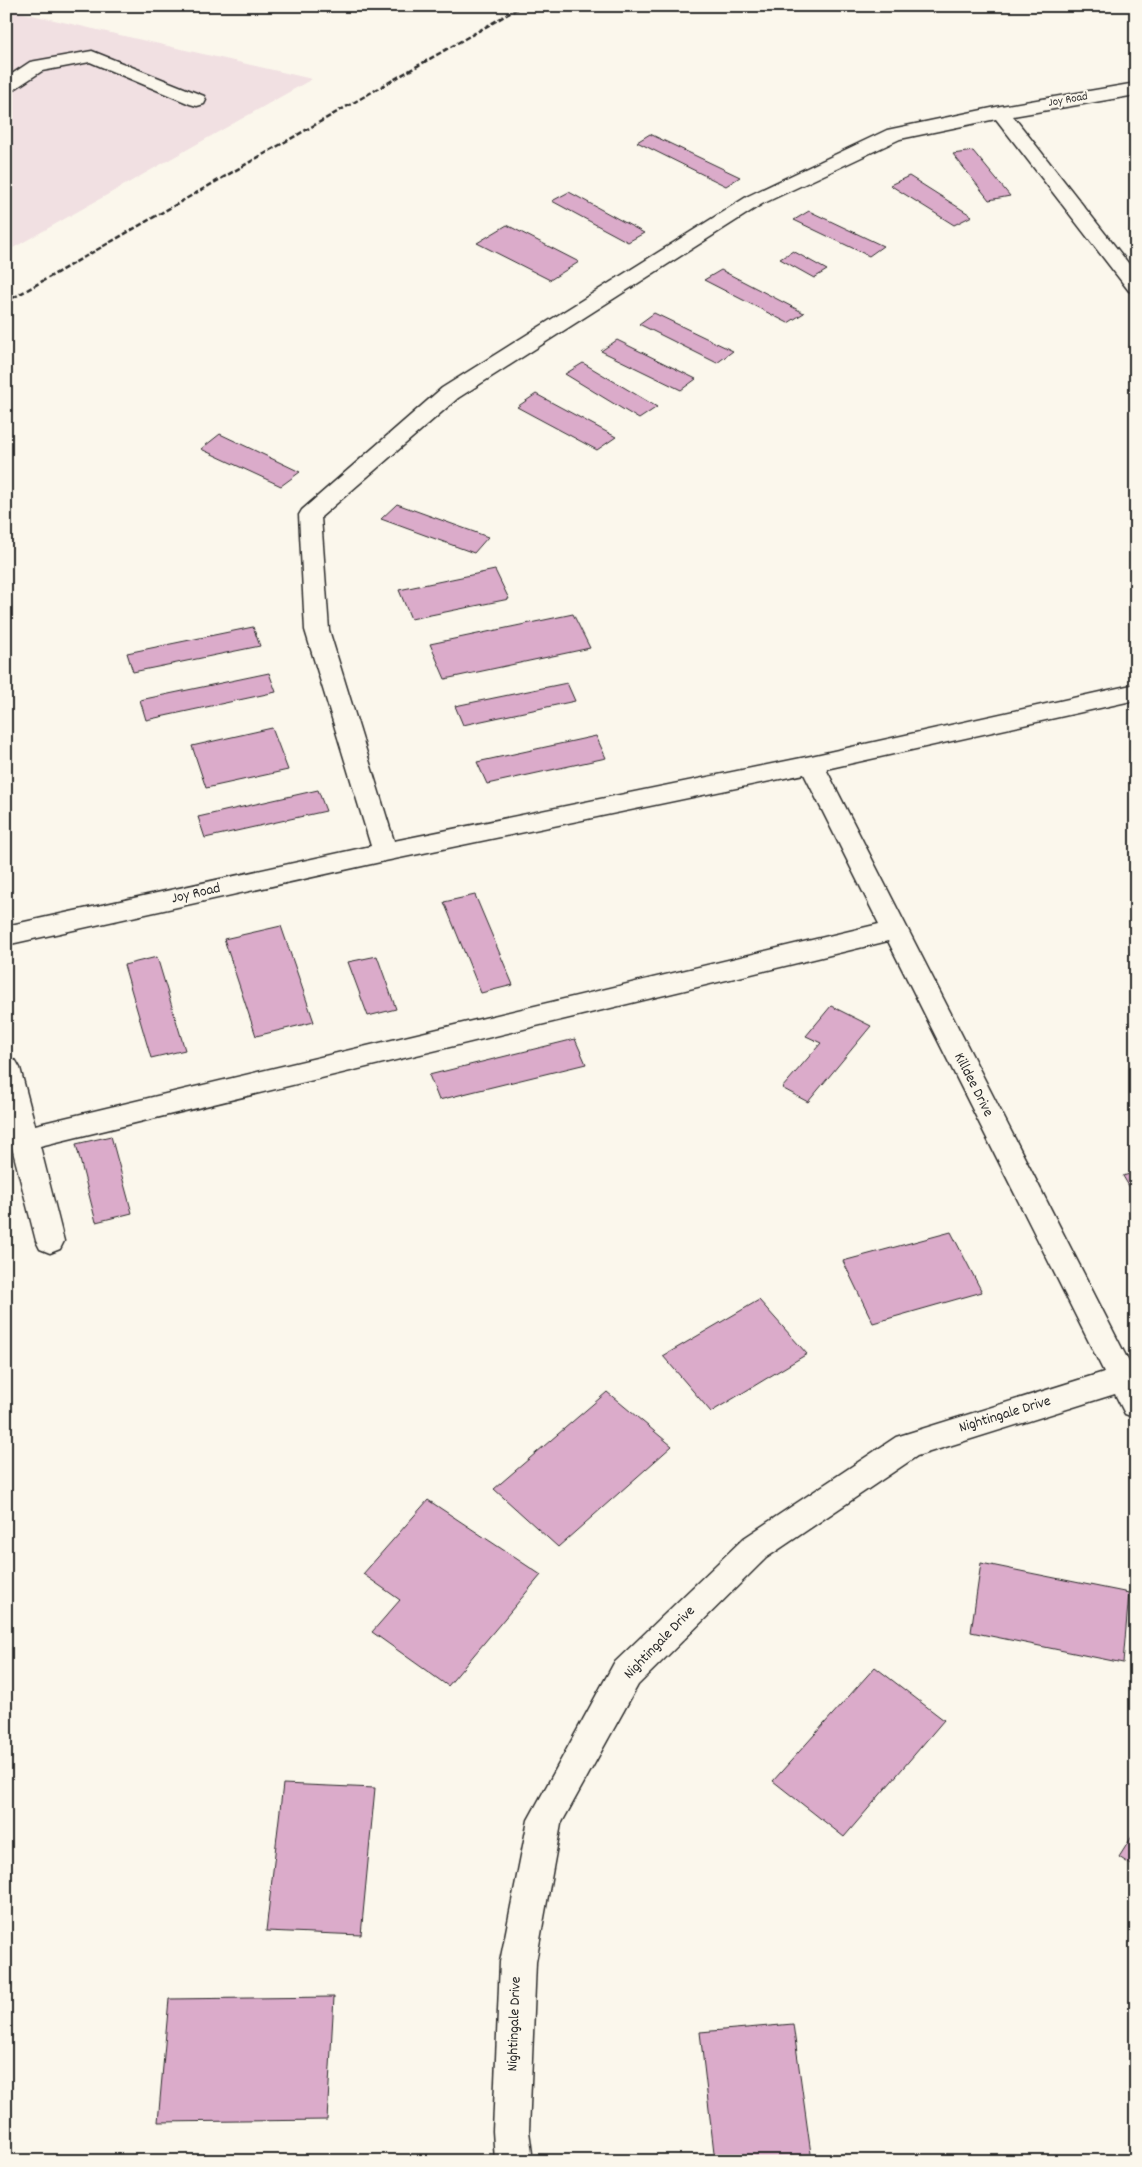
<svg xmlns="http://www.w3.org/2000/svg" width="1142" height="2167" viewBox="0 0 1142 2167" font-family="Dekko,sans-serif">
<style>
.built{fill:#f1e0e2}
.building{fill:#dbabca;stroke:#2b2b2b}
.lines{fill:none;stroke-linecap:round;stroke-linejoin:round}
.service-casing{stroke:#2b2b2b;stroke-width:3}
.minor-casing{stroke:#2b2b2b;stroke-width:3}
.service{fill:#fbf7ec;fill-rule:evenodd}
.minor{fill:#fbf7ec;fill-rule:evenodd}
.rail{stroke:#2b2b2b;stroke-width:2.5;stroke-dasharray:5.5 2.5;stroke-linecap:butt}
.labels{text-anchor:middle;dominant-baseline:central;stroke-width:4;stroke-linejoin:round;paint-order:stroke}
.far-street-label{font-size:12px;fill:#2b2b2b;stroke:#fbf7ec}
.street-label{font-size:15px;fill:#2b2b2b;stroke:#fbf7ec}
</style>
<rect width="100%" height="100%" fill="#fbf7ec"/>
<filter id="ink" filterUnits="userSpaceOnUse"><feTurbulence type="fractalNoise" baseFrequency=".02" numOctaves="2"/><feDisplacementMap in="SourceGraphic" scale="10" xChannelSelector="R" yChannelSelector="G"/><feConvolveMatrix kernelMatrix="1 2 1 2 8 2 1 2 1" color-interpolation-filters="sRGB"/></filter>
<g filter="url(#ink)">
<path class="built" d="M6 9 312 79 6 252Z"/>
<path class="building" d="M650 134 740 177 726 186 637 142Z
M973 151 1010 196 989 200 953 154Z
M909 176 972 216 954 225 890 185Z
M569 192 644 233 628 242 552 201Z
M809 211 883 246 869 256 794 220Z
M507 225 579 262 550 280 477 243Z
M793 251 827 270 814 278 780 259Z
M721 270 804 313 788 323 704 280Z
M654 313 733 351 717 363 639 324Z
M617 340 696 379 681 390 601 351Z
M583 363 657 407 639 419 565 374Z
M536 394 616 437 597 450 517 407Z
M220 434 300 472 281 486 201 449Z
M397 504 488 537 474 553 381 519Z
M495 570 509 599 411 619 399 590Z
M573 614 590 648 445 679 430 644Z
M253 627 260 646 133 672 127 653Z
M269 673 276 692 146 720 140 700Z
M567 683 575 701 463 725 455 706Z
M272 728 288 770 206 788 192 746Z
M596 736 606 758 487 784 477 762Z
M318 790 326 811 205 838 198 817Z
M475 895 513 985 481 993 444 902Z
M281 926 314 1022 256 1036 224 939Z
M377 956 396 1009 368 1016 348 962Z
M157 957 185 1050 151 1058 124 965Z
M831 1006 871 1026 808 1102 782 1088 821 1043 806 1036Z
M575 1039 586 1064 439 1100 429 1075Z
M111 1136 132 1213 96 1222 76 1144Z
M1136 1172V1198L1123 1176Z
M951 1232 982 1292 873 1323 843 1261Z
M759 1300 807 1354 711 1412 663 1356Z
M607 1392 672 1446 558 1547 494 1489Z
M428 1500 541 1575 448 1686 372 1632 400 1600 363 1574Z
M981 1563 1129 1593 1123 1663 971 1632Z
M875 1667 944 1720 844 1837 773 1781Z
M283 1784 375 1788 361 1935 266 1931Z
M1136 1830V1868L1119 1857Z
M334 1997 327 2120 158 2122 169 1999Z
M793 2024 812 2161H715L700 2032Z"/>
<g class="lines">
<defs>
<path id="service" d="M92 51 204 96 206 100 204 104 197 106 190 104 90 62 42 71 13 90 6 91V78L30 62Z"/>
<path id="minor" d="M1136 83V95L1013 116 1136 273V293L1129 291 996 119 900 139 762 204 458 398 321 517 329 630 394 841 811 756 1136 684V700L826 769 1130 1364 1136 1362V1418L1125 1414 1115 1394 917 1456 766 1558 638 1685 561 1824 536 1962 529 2131 533 2161H495L493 2131 500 1962 528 1820 614 1663 744 1538 896 1437 1104 1372 888 941 40 1146 64 1241 60 1249 50 1253 40 1249 36 1241 6 1124V1058L16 1061 20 1068 35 1125 879 924 804 774 385 861 6 945V926L371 846 305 630 299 515 302 510 442 388 748 196 887 130 1001 106Z"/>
</defs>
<use href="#service" class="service-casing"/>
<use href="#minor" class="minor-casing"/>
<use href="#service" class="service"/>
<use href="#minor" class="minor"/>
<path class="rail" d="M6 302 522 6"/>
</g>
</g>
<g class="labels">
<g class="far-street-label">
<text transform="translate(1068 100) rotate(-10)">Joy Road</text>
</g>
<g class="street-label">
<text transform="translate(196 894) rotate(-13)">Joy Road</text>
<text transform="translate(973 1085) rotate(63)">Killdee Drive</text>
<text transform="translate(1005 1415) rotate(-17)">Nightingale Drive</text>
<text transform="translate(660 1643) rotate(-46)">Nightingale Drive</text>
<text transform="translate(515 2024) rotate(-88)">Nightingale Drive</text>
</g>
</g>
<rect width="1142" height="2167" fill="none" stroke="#fbf7ec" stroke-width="25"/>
<rect x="12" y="12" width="1117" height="2142" fill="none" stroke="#2b2b2b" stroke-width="2" filter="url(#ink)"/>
</svg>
